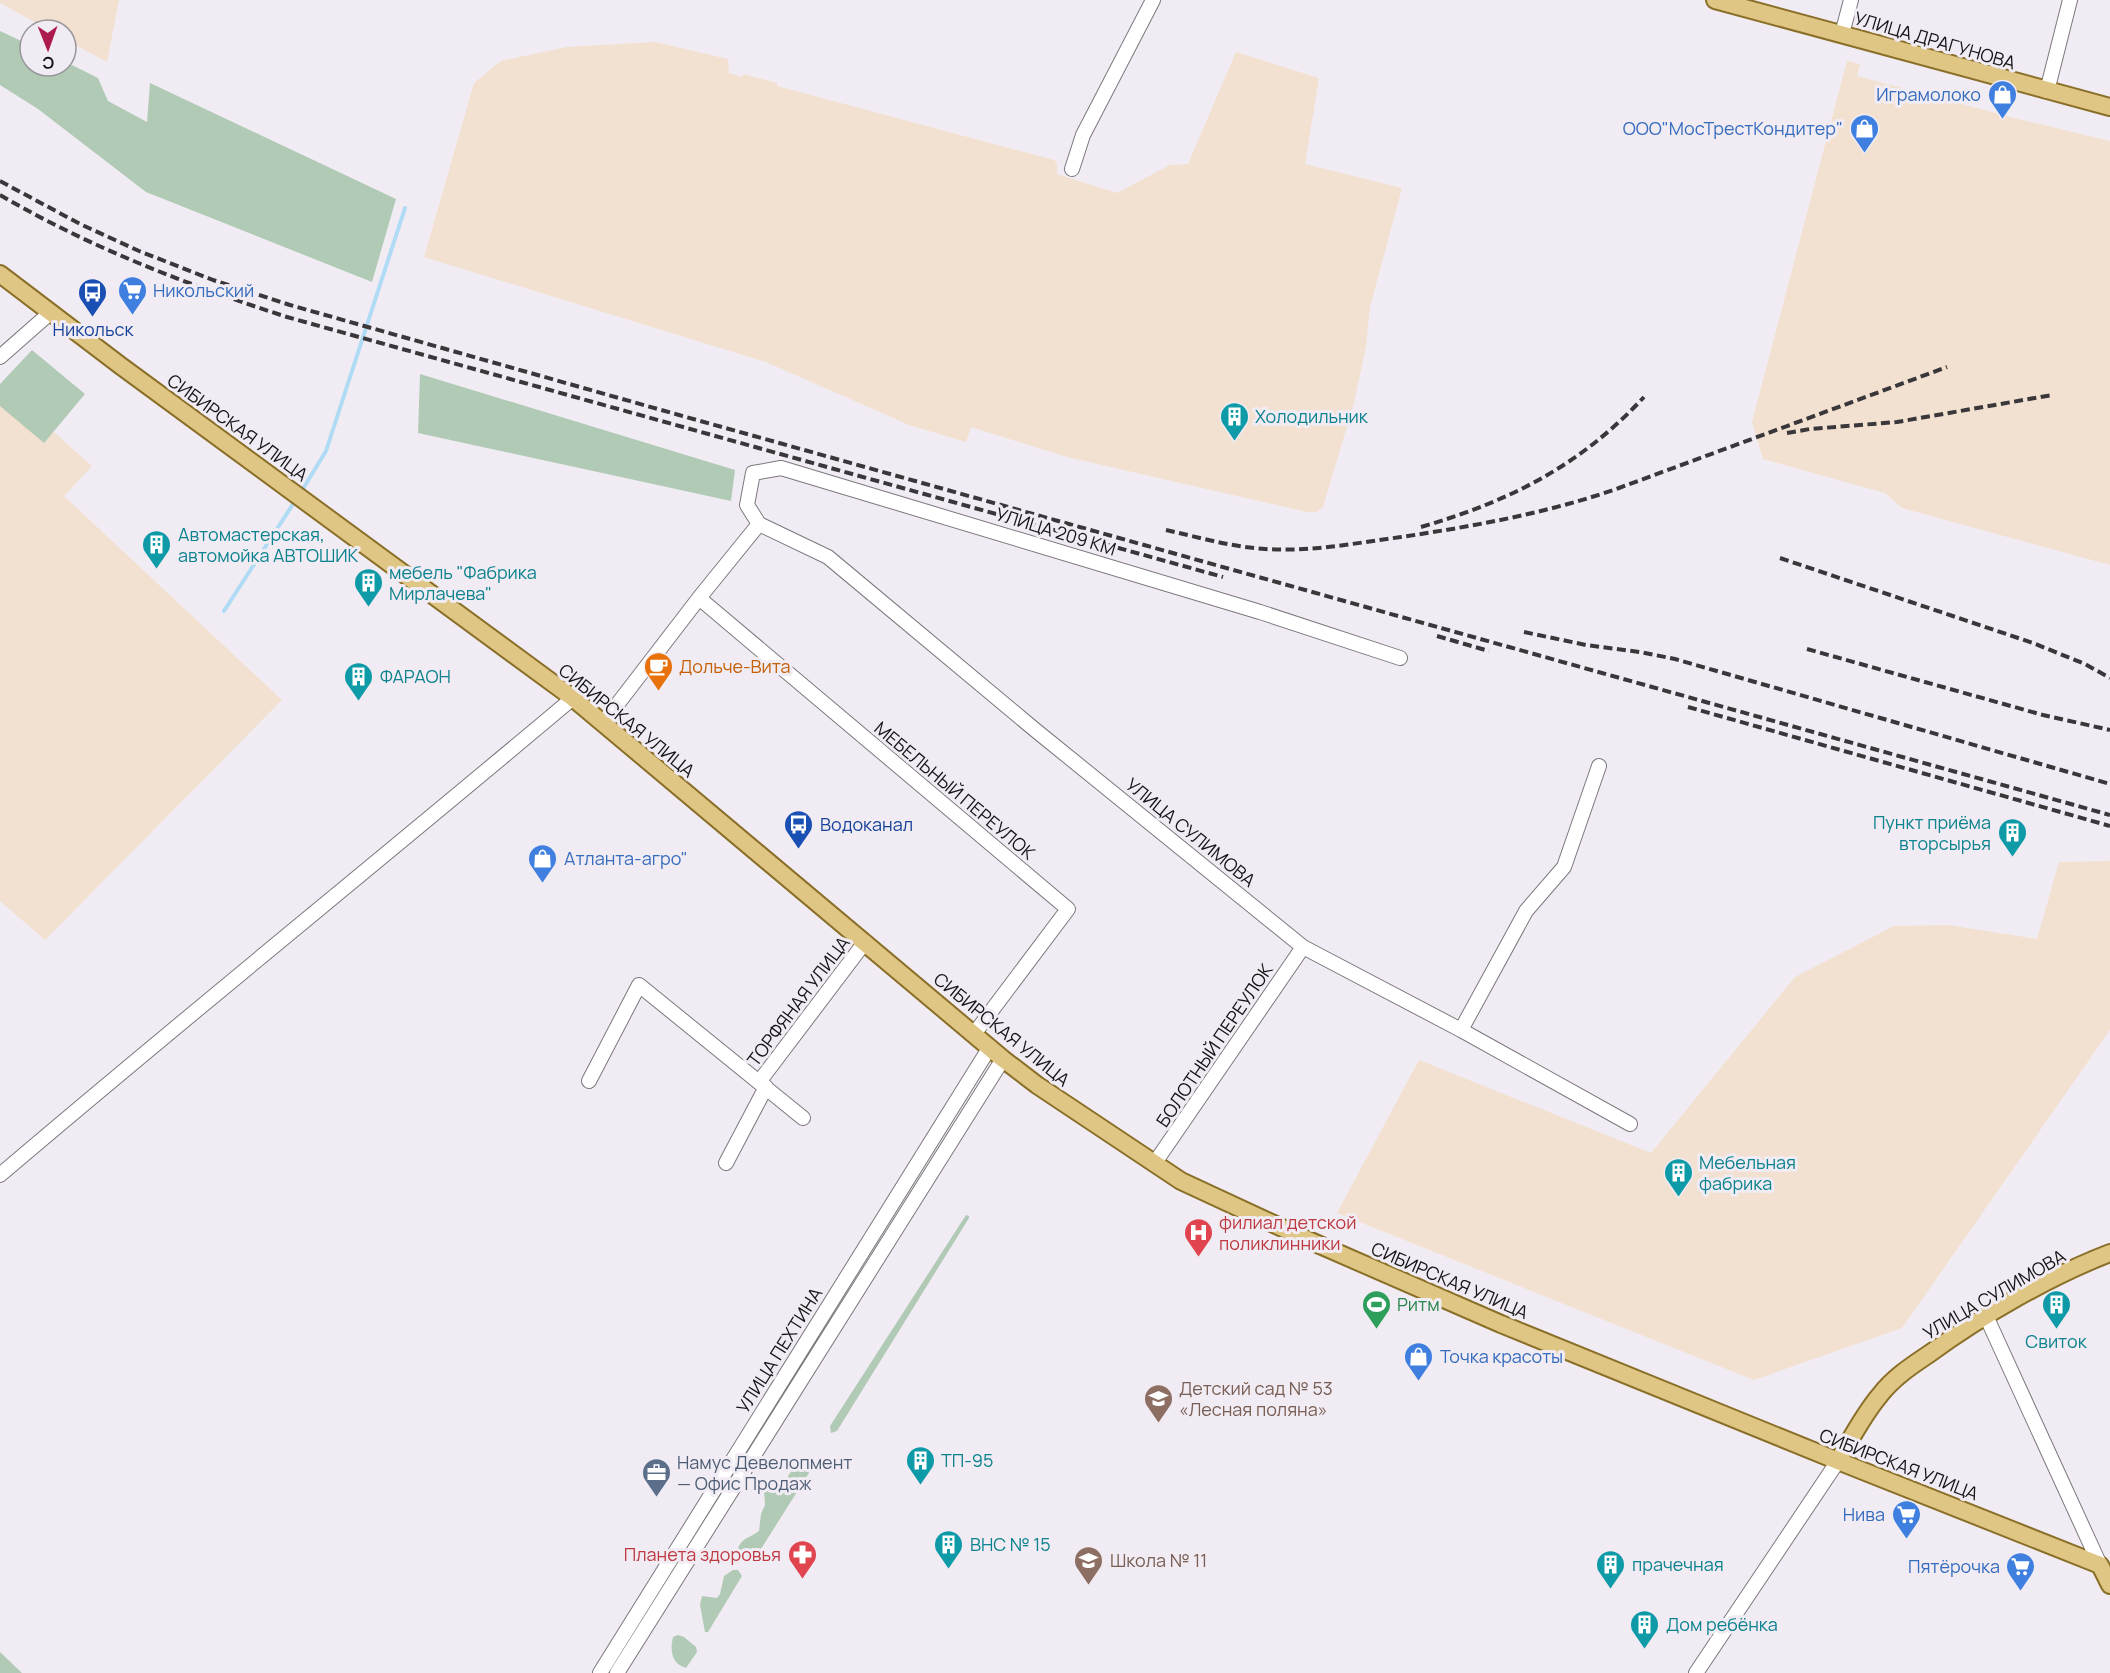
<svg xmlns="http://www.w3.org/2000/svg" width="2110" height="1673" viewBox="0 0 2110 1673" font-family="Manrope,sans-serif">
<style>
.industrial{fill:#f2e1d0}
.green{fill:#b1cab6}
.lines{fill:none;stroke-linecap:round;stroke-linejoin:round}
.stream{stroke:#b0dbf4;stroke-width:4}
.minor-casing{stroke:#7c787e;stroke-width:16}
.major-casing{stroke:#8a6f28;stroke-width:20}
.minor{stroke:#fff;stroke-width:14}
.major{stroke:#dfc684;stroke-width:16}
.rail{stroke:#39373a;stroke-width:4;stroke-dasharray:9 4.5;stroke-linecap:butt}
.labels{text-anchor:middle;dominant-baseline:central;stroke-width:6;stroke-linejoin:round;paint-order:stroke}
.street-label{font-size:18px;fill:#151416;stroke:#f1ecf3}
.shop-label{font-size:18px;fill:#366cbe;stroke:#f1ecf3;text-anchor:end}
.transit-label{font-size:18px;fill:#164399;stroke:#f1ecf3}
.culture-label{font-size:18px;fill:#0d838f;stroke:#f1ecf3;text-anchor:start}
.food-label{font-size:18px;fill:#c56008;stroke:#f1ecf3;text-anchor:start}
.health-label{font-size:18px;fill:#be3a42;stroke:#f1ecf3;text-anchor:start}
.leisure-label{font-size:18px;fill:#27864d;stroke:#f1ecf3;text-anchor:start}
.education-label{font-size:18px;fill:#785e54;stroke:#f1ecf3;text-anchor:start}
.service-label{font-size:18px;fill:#4e5e75;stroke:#f1ecf3;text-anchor:start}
</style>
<rect width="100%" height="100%" fill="#f1ecf3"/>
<path class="industrial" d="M0 0H119L107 62 66 40V30H49L0 3Z
M655 42 728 59 729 73 742 77 743 74 777 83V86L1054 160 1057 163V174L1117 193 1170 165 1188 164 1236 52 1319 78 1305 164 1402 188 1370 307 1366 346 1354 403 1323 507 1317 512H1307L1067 457 971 427 966 442 909 425 766 362 424 257 474 83 501 61 567 47Z
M1847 61 1860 64 1857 76 2018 119 2110 141V565L1902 508 1885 493 1763 459 1752 422Z
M0 384 92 466 64 496 282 700 45 940 0 901Z
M2110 861V1030L1902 1328 1754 1380 1337 1213 1419 1060 1651 1153 1795 977 1894 926 1948 925 2037 939 2059 862Z"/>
<path class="green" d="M0 31 30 45V66H66V62L98 78 108 101 147 122 150 83 396 199 372 282 146 192 38 109 0 85Z
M32 350 85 394 44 443 0 406V384Z
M420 374 735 470 731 501 418 433Z
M966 1215 969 1216V1218L837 1431 831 1433 830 1426Z
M795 1466H801L808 1470 809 1473 752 1563 739 1558 736 1553C742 1536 747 1540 759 1531L761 1514 765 1505 764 1490 765 1487 775 1490 779 1489Z
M733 1570H738L742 1576 708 1632H705L700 1605 702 1596 717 1598 720 1594 724 1576Z
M678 1635 684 1637 696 1647 697 1652 686 1668C671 1664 670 1650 673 1637Z
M0 1652 22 1673H0Z"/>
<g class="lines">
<path class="stream" d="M301 492 326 451 405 208
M224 611 295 501"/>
<defs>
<path id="minor" d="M1842 34 1851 0
M2047 91 2070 0
M1072 169 1083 135 1153 0
M0 357 50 313
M759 524 828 557 1034 729 1303 947 1461 1030 1630 1124
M759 524 747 505 753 473 781 468 1260 612 1400 658
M699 598 1068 909 974 1034
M603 723 699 598 759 524
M1461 1030 1526 911 1564 867 1599 766
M589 1081 639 985 803 1118
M759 1082 865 942
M726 1163 766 1087
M1154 1164 1303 947
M0 1175C189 1014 383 858 573 698
M1986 1316 2100 1565
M600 1673 990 1047
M617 1673 1003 1059
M1696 1673 1838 1461"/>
<path id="major" d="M1715 0 2110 107
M0 274 121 366 573 698 1003 1059 1037 1085 1181 1181 1306 1239 1501 1324 1838 1461 2100 1565 2110 1585
M1838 1461C1851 1439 1863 1415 1880 1395 1893 1378 1911 1366 1929 1354 1981 1316 2050 1276 2110 1253"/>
</defs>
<use href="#minor" class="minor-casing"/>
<use href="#major" class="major-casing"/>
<use href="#minor" class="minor"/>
<use href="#major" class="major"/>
<path class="rail" d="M0 181 80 224 139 251 213 280 290 305 679 415 2110 815
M0 195C91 248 188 285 287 317L1223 577
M1787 433 1810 429 1897 422 2052 395
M1421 527C1510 501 1580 466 1644 397
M1166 530C1198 537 1231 547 1265 549 1311 552 1356 543 1401 537 1475 526 1548 513 1619 488L1947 367
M1780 558 2033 643 2085 664 2110 678
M1524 632 1586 645 1640 652 1675 659 2110 784
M1437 636 1489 651
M1807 649 2043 715 2110 730
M1688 707 2110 826"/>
</g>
<defs>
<symbol id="shop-pin" viewBox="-11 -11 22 30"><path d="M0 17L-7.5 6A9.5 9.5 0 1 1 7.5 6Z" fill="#3f7fe0" stroke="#f1ecf3"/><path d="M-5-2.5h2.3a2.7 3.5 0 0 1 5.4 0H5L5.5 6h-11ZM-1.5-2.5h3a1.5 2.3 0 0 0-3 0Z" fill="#fff"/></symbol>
<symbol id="supermarket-pin" viewBox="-11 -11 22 30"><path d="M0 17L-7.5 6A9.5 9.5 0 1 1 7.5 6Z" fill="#3f7fe0" stroke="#f1ecf3"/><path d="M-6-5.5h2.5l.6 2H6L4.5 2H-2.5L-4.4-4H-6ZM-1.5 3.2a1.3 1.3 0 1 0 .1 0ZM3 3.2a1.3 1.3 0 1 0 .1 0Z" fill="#fff"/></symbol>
<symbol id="bus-pin" viewBox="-11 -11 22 30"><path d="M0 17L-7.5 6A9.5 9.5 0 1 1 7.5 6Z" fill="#1a4fb4" stroke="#f1ecf3"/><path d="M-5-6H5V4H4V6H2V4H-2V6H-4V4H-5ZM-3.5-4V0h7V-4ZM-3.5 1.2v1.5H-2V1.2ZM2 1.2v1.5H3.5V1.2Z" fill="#fff"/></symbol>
<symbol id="building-pin" viewBox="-11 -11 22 30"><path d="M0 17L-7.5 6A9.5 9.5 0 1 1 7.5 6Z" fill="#0f9aa8" stroke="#f1ecf3"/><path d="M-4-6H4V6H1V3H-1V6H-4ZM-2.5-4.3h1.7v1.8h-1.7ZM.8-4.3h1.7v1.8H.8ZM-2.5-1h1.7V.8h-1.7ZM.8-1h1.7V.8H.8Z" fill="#fff"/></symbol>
<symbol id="cafe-pin" viewBox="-11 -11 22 30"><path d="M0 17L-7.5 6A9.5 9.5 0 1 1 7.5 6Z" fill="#e8710a" stroke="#f1ecf3"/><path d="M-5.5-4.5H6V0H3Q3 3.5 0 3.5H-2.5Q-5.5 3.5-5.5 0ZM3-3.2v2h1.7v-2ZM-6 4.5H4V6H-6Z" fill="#fff"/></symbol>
<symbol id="hospital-pin" viewBox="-11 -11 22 30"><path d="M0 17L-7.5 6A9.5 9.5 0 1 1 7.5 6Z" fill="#e0444e" stroke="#f1ecf3"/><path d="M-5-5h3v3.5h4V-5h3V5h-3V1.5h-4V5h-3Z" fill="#fff"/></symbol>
<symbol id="stadium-pin" viewBox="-11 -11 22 30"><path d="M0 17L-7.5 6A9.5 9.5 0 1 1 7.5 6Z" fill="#2e9e5b" stroke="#f1ecf3"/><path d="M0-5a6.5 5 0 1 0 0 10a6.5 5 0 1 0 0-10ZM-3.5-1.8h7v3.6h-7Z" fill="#fff"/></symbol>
<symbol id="school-pin" viewBox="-11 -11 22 30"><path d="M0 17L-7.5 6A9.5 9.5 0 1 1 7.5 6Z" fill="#8d6e63" stroke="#f1ecf3"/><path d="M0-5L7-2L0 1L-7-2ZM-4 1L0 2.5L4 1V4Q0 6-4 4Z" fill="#fff"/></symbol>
<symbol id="office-pin" viewBox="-11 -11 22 30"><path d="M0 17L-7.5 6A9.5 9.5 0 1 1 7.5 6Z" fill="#5c6f8a" stroke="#f1ecf3"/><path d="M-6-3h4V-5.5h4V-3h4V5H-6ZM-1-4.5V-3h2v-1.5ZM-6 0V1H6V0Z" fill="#fff"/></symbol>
<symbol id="pharmacy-pin" viewBox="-11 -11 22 30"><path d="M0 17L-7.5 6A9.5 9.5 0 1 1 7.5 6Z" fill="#e0444e" stroke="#f1ecf3"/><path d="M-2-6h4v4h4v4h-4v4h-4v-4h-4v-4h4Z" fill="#fff"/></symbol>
</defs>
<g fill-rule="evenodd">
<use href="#shop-pin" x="1986" y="78" width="33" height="45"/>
<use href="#shop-pin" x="1848" y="112" width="33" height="45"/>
<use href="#supermarket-pin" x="116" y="274" width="33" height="45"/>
<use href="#bus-pin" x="76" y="276" width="33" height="45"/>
<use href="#building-pin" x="1218" y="400" width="33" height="45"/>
<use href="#building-pin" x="140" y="528" width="33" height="45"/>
<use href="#building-pin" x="352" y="566" width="33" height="45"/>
<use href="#cafe-pin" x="642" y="650" width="33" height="45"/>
<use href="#building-pin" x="342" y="660" width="33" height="45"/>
<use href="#bus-pin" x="782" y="808" width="33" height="45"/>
<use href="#building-pin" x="1996" y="816" width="33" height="45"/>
<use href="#shop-pin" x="526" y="842" width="33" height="45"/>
<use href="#building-pin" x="1662" y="1156" width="33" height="45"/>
<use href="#hospital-pin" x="1182" y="1216" width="33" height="45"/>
<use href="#stadium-pin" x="1360" y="1288" width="33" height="45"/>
<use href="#building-pin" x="2040" y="1288" width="33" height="45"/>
<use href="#shop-pin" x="1402" y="1340" width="33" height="45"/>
<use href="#school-pin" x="1142" y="1382" width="33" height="45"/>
<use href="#building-pin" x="904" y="1444" width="33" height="45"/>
<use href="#office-pin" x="640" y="1456" width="33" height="45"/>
<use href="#supermarket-pin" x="1890" y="1498" width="33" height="45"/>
<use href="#building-pin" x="932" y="1528" width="33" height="45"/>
<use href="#pharmacy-pin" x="786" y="1538" width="33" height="45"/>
<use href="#school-pin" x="1072" y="1544" width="33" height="45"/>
<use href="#building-pin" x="1594" y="1548" width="33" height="45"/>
<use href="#supermarket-pin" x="2004" y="1550" width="33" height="45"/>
<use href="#building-pin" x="1628" y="1608" width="33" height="45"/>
</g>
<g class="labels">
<g class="street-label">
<text transform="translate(1935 40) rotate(16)">УЛИЦА ДРАГУНОВА</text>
<text transform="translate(238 427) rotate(36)">СИБИРСКАЯ УЛИЦА</text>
<text transform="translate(1056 531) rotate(17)">УЛИЦА 209 КМ</text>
<text transform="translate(627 720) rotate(39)">СИБИРСКАЯ УЛИЦА</text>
<text transform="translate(955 790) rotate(40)">МЕБЕЛЬНЫЙ ПЕРЕУЛОК</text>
<text transform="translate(1191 832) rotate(39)">УЛИЦА СУЛИМОВА</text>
<text transform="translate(798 1001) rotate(-53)">ТОРФЯНАЯ УЛИЦА</text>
<text transform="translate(1002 1029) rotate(39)">СИБИРСКАЯ УЛИЦА</text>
<text transform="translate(1214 1045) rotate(-56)">БОЛОТНЫЙ ПЕРЕУЛОК</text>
<text transform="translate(1450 1280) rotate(23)">СИБИРСКАЯ УЛИЦА</text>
<text transform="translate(1994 1294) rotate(-30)">УЛИЦА СУЛИМОВА</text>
<text transform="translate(779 1350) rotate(-58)">УЛИЦА ПЕХТИНА</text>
<text transform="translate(1899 1464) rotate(21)">СИБИРСКАЯ УЛИЦА</text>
</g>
<g class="shop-label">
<text x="1981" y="94">Играмолоко</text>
<text x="1843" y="128">ООО"МосТрестКондитер"</text>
<text x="153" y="290" text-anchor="start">Никольский</text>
<text x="564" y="858" text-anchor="start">Атланта-агро"</text>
<text x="1440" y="1356" text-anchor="start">Точка красоты</text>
<text x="1885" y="1514">Нива</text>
<text x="2000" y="1566">Пятёрочка</text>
</g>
<g class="transit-label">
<text x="93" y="329">Никольск</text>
<text x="820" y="824" text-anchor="start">Водоканал</text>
</g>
<g class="culture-label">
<text x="1255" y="416">Холодильник</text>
<text x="178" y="534">Автомастерская,<tspan x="178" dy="21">автомойка АВТОШИК</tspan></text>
<text x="389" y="572">мебель "Фабрика<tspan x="389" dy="21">Мирлачева"</tspan></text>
<text x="380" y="676">ФАРАОН</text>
<text x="1991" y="822" text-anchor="end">Пункт приёма<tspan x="1991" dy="21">вторсырья</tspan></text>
<text x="1699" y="1162">Мебельная<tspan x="1699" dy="21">фабрика</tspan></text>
<text x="2056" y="1341" text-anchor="middle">Свиток</text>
<text x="941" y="1460">ТП-95</text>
<text x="970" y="1544">ВНС № 15</text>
<text x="1632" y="1564">прачечная</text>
<text x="1666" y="1624">Дом ребёнка</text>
</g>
<g class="food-label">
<text x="679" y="666">Дольче-Вита</text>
</g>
<g class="health-label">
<text x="1219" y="1222">филиал детской<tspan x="1219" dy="21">поликлинники</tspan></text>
<text x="781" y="1554" text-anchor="end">Планета здоровья</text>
</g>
<g class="leisure-label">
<text x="1397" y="1304">Ритм</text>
</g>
<g class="education-label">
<text x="1179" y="1388">Детский сад № 53<tspan x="1179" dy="21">«Лесная поляна»</tspan></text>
<text x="1110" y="1560">Школа № 11</text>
</g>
<g class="service-label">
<text x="677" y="1462">Намус Девелопмент<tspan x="677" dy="21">— Офис Продаж</tspan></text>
</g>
</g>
<g transform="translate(48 48) rotate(179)"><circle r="28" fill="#f1ecf3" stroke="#99969b" stroke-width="1.5"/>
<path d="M0-4.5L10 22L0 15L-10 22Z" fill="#ac1a4e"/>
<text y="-9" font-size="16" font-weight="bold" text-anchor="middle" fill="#151416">С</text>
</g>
</svg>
